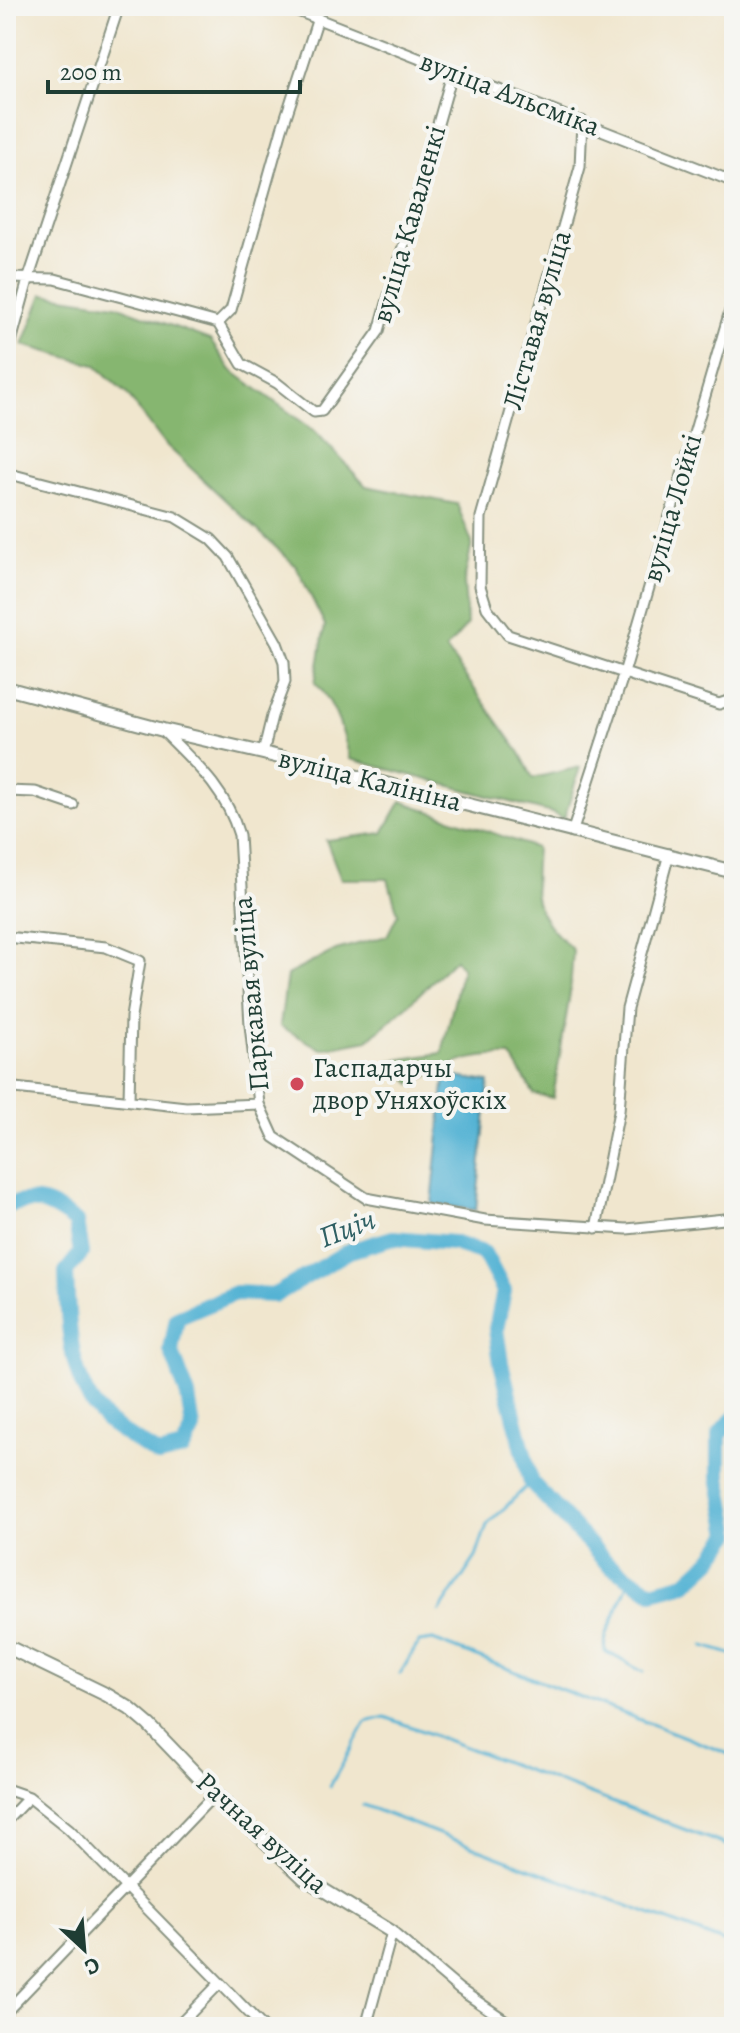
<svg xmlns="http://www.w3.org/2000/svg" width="740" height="2033" viewBox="0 0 740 2033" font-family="Alegreya,serif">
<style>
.forest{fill:#86b66f;stroke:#527a52;stroke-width:2}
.water{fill:#55b3d4;stroke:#3a7884;stroke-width:2}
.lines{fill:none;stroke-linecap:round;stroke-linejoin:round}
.stream{stroke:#55b3d4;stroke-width:3}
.river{stroke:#55b3d4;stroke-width:16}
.street-casing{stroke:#889281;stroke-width:13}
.secondary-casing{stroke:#889281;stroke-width:16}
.street{stroke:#fff;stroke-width:9}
.secondary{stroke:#fff;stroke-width:12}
.poi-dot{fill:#d1495b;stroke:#f6f6f2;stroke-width:3}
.labels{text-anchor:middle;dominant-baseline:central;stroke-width:8;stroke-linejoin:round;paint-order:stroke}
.street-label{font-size:28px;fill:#1f3d34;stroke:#f6f6f2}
.poi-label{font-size:28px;fill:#1f3d34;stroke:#f6f6f2;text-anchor:start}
.water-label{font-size:30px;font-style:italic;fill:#2f6064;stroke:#f6f6f2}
</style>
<rect width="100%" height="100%" fill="#f6f6f2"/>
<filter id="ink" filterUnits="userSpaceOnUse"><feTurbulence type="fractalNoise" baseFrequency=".0125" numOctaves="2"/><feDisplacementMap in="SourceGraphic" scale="16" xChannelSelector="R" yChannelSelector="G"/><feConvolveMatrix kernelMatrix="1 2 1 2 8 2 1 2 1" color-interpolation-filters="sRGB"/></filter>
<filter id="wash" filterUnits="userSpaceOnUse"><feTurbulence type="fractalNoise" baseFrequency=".006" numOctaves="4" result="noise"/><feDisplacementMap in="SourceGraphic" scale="32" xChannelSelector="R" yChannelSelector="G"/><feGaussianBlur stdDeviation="1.8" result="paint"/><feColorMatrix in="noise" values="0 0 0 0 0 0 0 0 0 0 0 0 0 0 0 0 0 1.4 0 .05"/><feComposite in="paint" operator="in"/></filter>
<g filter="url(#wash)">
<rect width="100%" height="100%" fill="#f0e6ce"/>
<path class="forest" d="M43 294 116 305 210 340 231 370 316 432 366 486 457 504 472 543 464 581 467 625 446 649 520 753 533 778 580 767 564 819 552 813 350 759C344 734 334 700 315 683L325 625 296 566 164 443 126 393 95 365 23 345Z
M401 801 536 848C532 901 533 913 573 950L570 993 553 1098 534 1094 511 1056C467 1054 450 1065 412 1084L390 1061 442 1053 462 968 455 959 409 1004 368 1040 321 1049 280 1026 287 975 336 950 387 936 398 914 388 879H341L326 840 383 833Z"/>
<path class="water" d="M445 1075 489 1082 476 1210 432 1204Z"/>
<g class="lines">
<path class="stream" d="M630 1579 606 1636 605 1651 643 1672
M440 1611 476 1557 487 1525 531 1482
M704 1646 734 1655
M400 1674 419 1642 433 1640 734 1756
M330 1786 366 1722 385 1717 734 1848
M363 1805 734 1946"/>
<path class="river" d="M6 1206C38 1196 50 1203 76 1222L81 1253 66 1272C68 1321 68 1384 106 1420 121 1433 141 1443 158 1455L183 1449 193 1429 188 1396 171 1350 177 1318 235 1293 275 1295 349 1251 393 1238 453 1243 484 1253 504 1291 496 1329 501 1363 531 1482 608 1564 652 1592 686 1583 711 1560 730 1534 719 1477V1435L734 1418"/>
</g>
</g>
<g filter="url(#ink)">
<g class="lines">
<defs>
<path id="street" d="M285 6 734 182
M582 121 580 167 481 517 480 586 487 608 508 635 719 704 734 699
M6 278 55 279 218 323
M218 323 242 364 277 383 314 412 322 411 379 331 453 71
M218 323 231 310 282 129 318 18
M6 360 28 280 119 6
M6 473 175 517 211 539 228 557 277 643 284 662 285 682 272 716 263 753
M164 732C196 764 226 790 239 835L250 1025 259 1104 274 1137 366 1198 485 1220 627 1229 734 1218
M6 791 35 792 73 805
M572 833 624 673 734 297
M6 937 106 947 140 961 131 1017 129 1099
M6 1087 186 1107 259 1104
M596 1228 619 1111 627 1008 669 854
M6 1789 29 1797 69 1829 263 2027
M6 1821 29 1797
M6 2012 215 1794
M177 2027 220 1983
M366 2027 392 1932 459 1989 515 2027"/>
<path id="secondary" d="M6 688 163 730 263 753 734 872
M6 1646 107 1695 129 1708 149 1725 215 1794 304 1878 392 1932"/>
</defs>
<use href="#street" class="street-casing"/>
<use href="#secondary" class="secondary-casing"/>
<use href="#street" class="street"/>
<use href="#secondary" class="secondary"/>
</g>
</g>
<circle class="poi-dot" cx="297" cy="1084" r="8"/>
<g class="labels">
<g class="street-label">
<text transform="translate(510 94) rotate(21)">вуліца Альсміка</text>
<text transform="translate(409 224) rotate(-74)">вуліца Каваленкі</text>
<text transform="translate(537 320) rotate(-74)">Ліставая вуліца</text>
<text transform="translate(672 508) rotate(-74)">вуліца Лойкі</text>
<text transform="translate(370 780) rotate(14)">вуліца Калініна</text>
<text transform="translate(251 994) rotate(-95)">Паркавая вуліца</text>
<text transform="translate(262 1833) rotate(42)">Рачная вуліца</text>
</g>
<g class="poi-label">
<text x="313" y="1068">Гаспадарчы<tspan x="313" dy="32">двор Уняхоўскіх</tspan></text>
</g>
<g class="water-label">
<text transform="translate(347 1228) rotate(-21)">Пціч</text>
</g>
</g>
<rect width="740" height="2033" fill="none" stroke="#f6f6f2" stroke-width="32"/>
<g transform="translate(84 1949) rotate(154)" stroke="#f6f6f2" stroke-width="6" paint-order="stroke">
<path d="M0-6L14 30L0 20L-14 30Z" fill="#1f3d34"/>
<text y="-12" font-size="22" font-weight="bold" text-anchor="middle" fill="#1f3d34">С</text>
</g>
<path d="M48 80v12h252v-12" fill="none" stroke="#1f3d34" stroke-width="4"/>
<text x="60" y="80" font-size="24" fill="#1f3d34" stroke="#f6f6f2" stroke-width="6" paint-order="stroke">200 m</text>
</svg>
